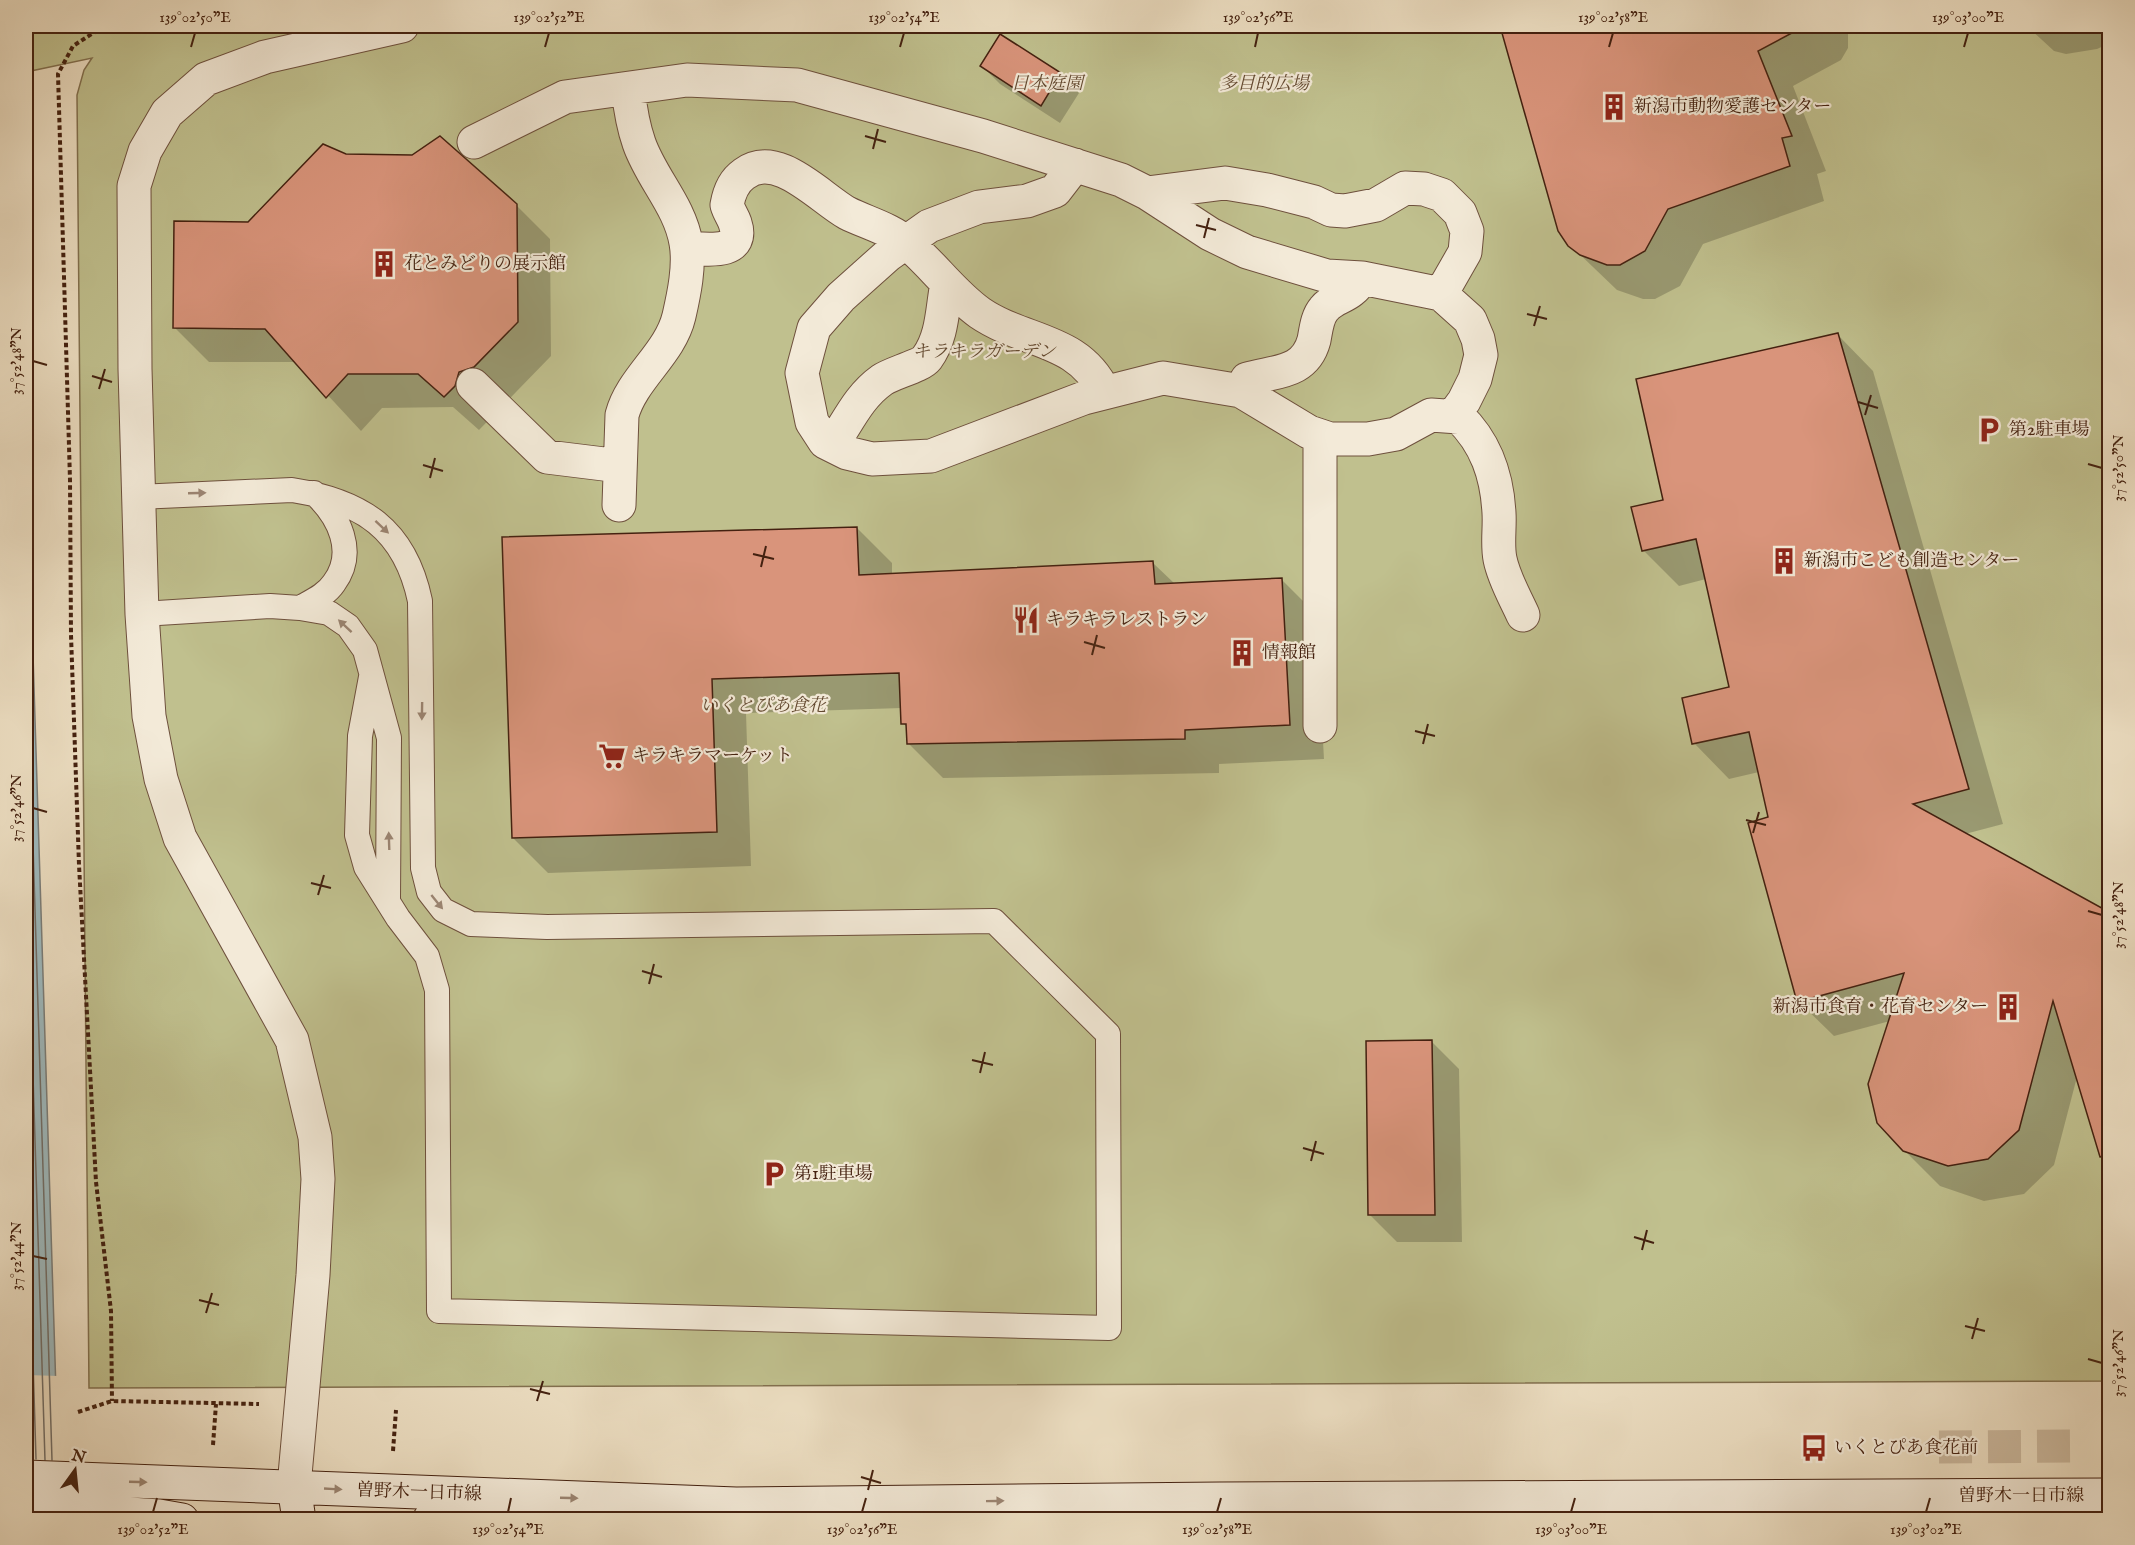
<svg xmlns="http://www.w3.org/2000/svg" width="2135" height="1545" viewBox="0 0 2135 1545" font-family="'IM FELL English','Noto Serif JP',serif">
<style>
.green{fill:#c0c08e;stroke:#82704f;stroke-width:1.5}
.water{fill:#9ebabf;stroke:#7a7d79;stroke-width:1.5}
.pier{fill:#eddfc3}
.shadow{fill:#0003}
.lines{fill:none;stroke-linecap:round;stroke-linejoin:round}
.shore{stroke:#716e68;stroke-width:1.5}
.building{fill:#d9947b;stroke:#442110;stroke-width:1.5}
.street-tunnel{stroke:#cbb99f;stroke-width:33;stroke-dasharray:33 16;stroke-linecap:butt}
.lane-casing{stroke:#6e503d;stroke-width:26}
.street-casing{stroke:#6e503d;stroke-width:35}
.secondary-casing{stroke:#442110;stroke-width:35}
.path{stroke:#442110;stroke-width:4;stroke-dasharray:4.5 3;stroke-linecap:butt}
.lane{stroke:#f3ead8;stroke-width:24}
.street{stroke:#f3ead8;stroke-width:33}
.secondary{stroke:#f3ead8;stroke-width:33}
.oneway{fill:#9c8674}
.ticks{fill:none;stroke:#442110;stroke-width:2}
.labels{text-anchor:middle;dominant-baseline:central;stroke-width:4.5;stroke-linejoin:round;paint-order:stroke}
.park-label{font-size:18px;font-style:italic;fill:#634930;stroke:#f3ead8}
.poi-label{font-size:18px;fill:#442110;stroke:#f3ead8;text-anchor:start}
.street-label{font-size:18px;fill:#442110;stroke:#f3ead8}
.neatline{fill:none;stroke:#442110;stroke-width:2}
.ticks-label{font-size:15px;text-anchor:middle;fill:#442110}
</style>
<rect width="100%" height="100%" fill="#eddfc3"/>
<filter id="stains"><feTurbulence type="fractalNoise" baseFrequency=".00333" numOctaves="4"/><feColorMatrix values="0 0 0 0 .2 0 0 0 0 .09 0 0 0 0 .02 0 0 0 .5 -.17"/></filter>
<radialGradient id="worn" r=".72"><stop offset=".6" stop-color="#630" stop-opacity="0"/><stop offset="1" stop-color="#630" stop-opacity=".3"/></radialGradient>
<path class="green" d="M26 26H2109V1381L89 1388 77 95 84 70 92 58 26 72Z"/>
<path class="water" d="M26 431 60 1519H26Z"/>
<path class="pier" d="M26 1375 59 1376 63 1520 26 1519Z"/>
<path class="shadow" d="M1502 26H1848V48L1841 60 1793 86 1826 171 1817 174 1824 201 1703 244 1680 286 1655 299H1643L1617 290 1570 245 1559 230Z
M2027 26H2110V43L2097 49 2066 54 2054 51Z
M1001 36 1060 74 1079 93 1060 123 1000 84 982 66Z
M346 155 516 205 550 239 551 356 479 430 453 407 382 408 361 431 297 362H209L175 328 249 223Z
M1838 335 1873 371 2003 824 1965 834 2110 913V1147L2094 1132 2077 1077 2054 1165 2024 1194 1984 1201 1940 1186 1904 1150 1890 1021 1834 1036 1798 1001 1770 818 1759 772 1729 779 1694 743 1731 688 1706 579 1679 586 1643 550 1665 501Z
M857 528 892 563V575L1153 563 1175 584 1281 579 1316 614 1324 759 1219 764V773L943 778 908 743V728L903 723 902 708 746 713 751 866 548 873 513 838Z
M1432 1042 1459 1069 1462 1242H1397L1370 1215Z"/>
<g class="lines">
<path class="shore" d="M26 618 52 1460
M26 852 45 1460
M26 1133 36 1459"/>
</g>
<path class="building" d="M1500 26H1805L1758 51 1792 136 1782 138 1790 166 1668 209 1645 251 1620 265H1607L1580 255 1568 246 1558 231Z
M1000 34 1061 73 1041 106 980 66Z
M440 136 517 204 518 322 474 367 459 372 455 386 444 397 418 374H348L326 398 265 329 173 328 174 221 248 222 323 144 346 154 412 155Z
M1838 333 1969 789 1913 804 2109 912V1156L2100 1157 2053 1001 2019 1130 1988 1159 1948 1166 1903 1151 1877 1123 1868 1084 1904 973 1797 1002 1748 823 1768 817 1749 732 1692 744 1682 698 1729 687 1696 539 1642 551 1631 507 1663 500 1636 379Z
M857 527 859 575 1153 561 1155 584 1282 578 1290 725 1185 730V739L907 744 906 724H901L899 673 712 679 717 832 512 838 502 537Z
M1432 1040 1435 1215H1368L1366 1041Z"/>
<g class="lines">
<path class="street-tunnel" d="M1939 1447 2077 1446"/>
<defs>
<path id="lane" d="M138 497 292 490C362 501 405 529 420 601L423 868 429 892 443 910 471 924 547 927 994 921 1108 1034 1109 1328 439 1311 437 990 427 956 398 918 366 867 357 835 360 736 371 677
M300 608C312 601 326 595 334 583 357 552 339 516 314 493
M142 614 270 606 300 608 329 613 348 626 365 650 389 738 388 900"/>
<path id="street" d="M474 142 565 97 687 80 797 85 983 136 1121 180 1147 193 1210 234 1247 252 1327 276 1362 278 1441 294 1470 320 1478 339 1481 355 1475 379 1464 401 1453 416
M1075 165 1055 191 1027 201 979 207 929 226 888 255 841 297 814 328 802 373 812 422 825 442 847 453 872 459 931 456 1084 398 1163 378 1241 391 1309 432 1330 439H1368L1396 434 1431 415 1459 417C1486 443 1497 475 1499 513 1500 528 1497 544 1500 559 1504 579 1515 597 1523 615
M1147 193 1225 183 1267 190 1314 202 1331 210 1345 211 1376 205 1405 188 1424 189 1442 195 1460 213 1467 231 1465 252 1441 294
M687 248C705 249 746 256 735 223 733 217 729 212 727 205 729 193 734 181 744 174 777 149 819 197 847 213 867 223 891 229 908 244 934 266 953 294 980 313 1024 343 1079 338 1104 392
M473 385 547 457 620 466
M1241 391 1247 379C1275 371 1305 374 1314 340 1316 330 1317 317 1324 309 1335 295 1350 299 1362 278
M832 445C848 422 858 397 882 380 892 373 921 366 927 358 943 336 942 309 947 283
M619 505 622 415C632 378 670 354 679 316 684 294 690 266 686 243 680 206 651 178 639 143 633 126 630 107 628 89
M1320 726V436
M294 1486 313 1275 318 1179 315 1137 292 1040 180 838 161 779 149 716 142 614 135 369 134 186 145 151 167 113 206 79 265 57 402 26"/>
<path id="secondary" d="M26 1477 736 1504 1220 1499 2110 1495
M294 1486 299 1520
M26 1507 159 1516 182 1520
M429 1520 482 1506"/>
</defs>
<use href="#lane" class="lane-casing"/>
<use href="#street" class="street-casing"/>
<use href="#secondary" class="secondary-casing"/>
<path class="path" d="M104 26 73 46 58 74 70 480 71 635 79 865 96 1182 111 1311 112 1401
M78 1412 112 1401 259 1404
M213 1445 216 1404
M393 1451 396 1410"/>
<use href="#lane" class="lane"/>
<use href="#street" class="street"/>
<use href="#secondary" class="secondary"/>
</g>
<defs><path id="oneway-solid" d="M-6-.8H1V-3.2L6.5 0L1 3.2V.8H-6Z" transform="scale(1.5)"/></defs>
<g class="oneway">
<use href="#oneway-solid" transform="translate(197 493) rotate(-2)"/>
<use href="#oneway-solid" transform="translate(382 527) rotate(43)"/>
<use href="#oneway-solid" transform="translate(345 626) rotate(-137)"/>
<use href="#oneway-solid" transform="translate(422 711) rotate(91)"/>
<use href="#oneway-solid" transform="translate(389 841) rotate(-92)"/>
<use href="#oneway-solid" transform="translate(437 902) rotate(51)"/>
<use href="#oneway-solid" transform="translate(138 1482) rotate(2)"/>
<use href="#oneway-solid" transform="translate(333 1489) rotate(3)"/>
<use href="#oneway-solid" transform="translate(569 1498) rotate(2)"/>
<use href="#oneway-solid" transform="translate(995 1501) rotate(-1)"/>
</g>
<path class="ticks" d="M191 47 195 33M545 47 549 33M900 47 904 33M1255 47 1258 33M1609 47 1613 33M1964 47 1968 33M865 136 886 142M873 149 878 129M1196 225 1216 230M1204 238 1209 218M1527 314 1547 319M1534 326 1540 306M33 361 47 365M92 376 112 382M99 389 105 369M1858 402 1878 408M1865 415 1871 395M2088 464 2102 468M423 465 443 471M430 478 435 458M753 554 774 559M761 567 766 546M1084 642 1105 648M1092 655 1097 635M1415 731 1435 736M1423 744 1428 724M33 808 47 812M1746 820 1766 825M1753 833 1759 812M311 883 331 888M318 895 324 875M2088 911 2102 915M642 971 662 977M649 984 654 964M972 1060 993 1065M980 1073 985 1052M1303 1148 1324 1154M1311 1161 1316 1141M1634 1237 1654 1243M1642 1250 1647 1230M33 1256 47 1259M199 1300 219 1305M206 1313 212 1293M1965 1326 1985 1331M1972 1339 1978 1318M2088 1359 2102 1363M530 1389 550 1394M537 1401 543 1381M861 1477 881 1483M868 1490 873 1470M153 1512 157 1498M508 1512 511 1498M862 1512 866 1498M1217 1512 1221 1498M1571 1512 1575 1498M1926 1512 1930 1498"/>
<defs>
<symbol id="building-bare" viewBox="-9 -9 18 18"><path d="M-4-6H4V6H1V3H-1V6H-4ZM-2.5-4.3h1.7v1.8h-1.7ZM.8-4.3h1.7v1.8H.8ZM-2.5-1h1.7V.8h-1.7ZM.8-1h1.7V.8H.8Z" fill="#8f2418" stroke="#f3ead8" stroke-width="2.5" paint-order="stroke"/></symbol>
<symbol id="parking-bare" viewBox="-9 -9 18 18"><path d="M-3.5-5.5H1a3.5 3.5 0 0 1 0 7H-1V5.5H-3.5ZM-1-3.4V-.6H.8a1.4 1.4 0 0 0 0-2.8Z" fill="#8f2418" stroke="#f3ead8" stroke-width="2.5" paint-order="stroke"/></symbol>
<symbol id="restaurant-bare" viewBox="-9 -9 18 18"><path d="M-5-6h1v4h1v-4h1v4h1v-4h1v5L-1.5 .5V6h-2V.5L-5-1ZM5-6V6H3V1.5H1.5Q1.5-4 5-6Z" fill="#8f2418" stroke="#f3ead8" stroke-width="2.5" paint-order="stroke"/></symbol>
<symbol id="supermarket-bare" viewBox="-9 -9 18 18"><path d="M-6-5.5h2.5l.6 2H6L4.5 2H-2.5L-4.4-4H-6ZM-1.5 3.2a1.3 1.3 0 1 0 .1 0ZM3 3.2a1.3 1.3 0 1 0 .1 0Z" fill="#8f2418" stroke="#f3ead8" stroke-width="2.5" paint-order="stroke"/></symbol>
<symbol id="bus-bare" viewBox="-9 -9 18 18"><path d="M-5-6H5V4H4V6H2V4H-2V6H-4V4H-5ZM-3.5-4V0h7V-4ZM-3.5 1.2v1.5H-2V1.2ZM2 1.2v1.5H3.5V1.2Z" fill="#8f2418" stroke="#f3ead8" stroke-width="2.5" paint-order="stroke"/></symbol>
</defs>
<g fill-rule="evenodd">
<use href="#building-bare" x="1595" y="88" width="38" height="38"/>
<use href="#building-bare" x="365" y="245" width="38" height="38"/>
<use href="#parking-bare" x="1970" y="411" width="38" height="38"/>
<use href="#building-bare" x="1765" y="542" width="38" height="38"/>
<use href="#restaurant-bare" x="1007" y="601" width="38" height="38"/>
<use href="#building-bare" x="1223" y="634" width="38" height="38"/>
<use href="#supermarket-bare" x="593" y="737" width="38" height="38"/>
<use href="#building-bare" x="1989" y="988" width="38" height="38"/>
<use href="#parking-bare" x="755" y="1155" width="38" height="38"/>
<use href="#bus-bare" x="1795" y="1429" width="38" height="38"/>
</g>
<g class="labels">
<g class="park-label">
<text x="1047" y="84">日本庭園</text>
<text x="1264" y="84">多目的広場</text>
<text x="984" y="352">キラキラガーデン</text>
<text x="763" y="706">いくとぴあ食花</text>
</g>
<g class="poi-label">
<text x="1634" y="107">新潟市動物愛護センター</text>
<text x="404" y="264">花とみどりの展示館</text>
<text x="2009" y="430">第2駐車場</text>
<text x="1804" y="561">新潟市こども創造センター</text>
<text x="1046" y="620">キラキラレストラン</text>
<text x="1262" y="653">情報館</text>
<text x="632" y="756">キラキラマーケット</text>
<text x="1988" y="1007" text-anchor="end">新潟市食育・花育センター</text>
<text x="794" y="1174">第1駐車場</text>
<text x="1834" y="1448">いくとぴあ食花前</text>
</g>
<g class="street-label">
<text transform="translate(419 1493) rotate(2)">曽野木一日市線</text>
<text x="2021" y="1496">曽野木一日市線</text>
</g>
</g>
<rect width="2135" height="1545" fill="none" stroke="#eddfc3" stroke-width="66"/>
<g transform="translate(75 1470) rotate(15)" stroke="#f3ead8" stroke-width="4.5" paint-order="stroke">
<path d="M0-4.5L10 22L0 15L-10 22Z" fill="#442110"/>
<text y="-9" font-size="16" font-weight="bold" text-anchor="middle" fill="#442110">N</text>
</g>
<rect x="33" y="33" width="2069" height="1479" class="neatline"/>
<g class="ticks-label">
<text x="195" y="22">139°02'50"E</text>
<text x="549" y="22">139°02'52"E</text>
<text x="904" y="22">139°02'54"E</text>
<text x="1258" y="22">139°02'56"E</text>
<text x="1613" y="22">139°02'58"E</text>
<text x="1968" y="22">139°03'00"E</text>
<text transform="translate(16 361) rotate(-90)" y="5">37°52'48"N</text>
<text transform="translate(2118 468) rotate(-90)" y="5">37°52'50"N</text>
<text transform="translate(16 808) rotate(-90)" y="5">37°52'46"N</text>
<text transform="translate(2118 915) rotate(-90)" y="5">37°52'48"N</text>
<text transform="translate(16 1256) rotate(-90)" y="5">37°52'44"N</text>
<text transform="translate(2118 1363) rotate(-90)" y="5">37°52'46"N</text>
<text x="153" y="1534">139°02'52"E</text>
<text x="508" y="1534">139°02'54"E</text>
<text x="862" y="1534">139°02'56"E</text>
<text x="1217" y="1534">139°02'58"E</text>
<text x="1571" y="1534">139°03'00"E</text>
<text x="1926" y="1534">139°03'02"E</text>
</g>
<rect width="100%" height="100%" filter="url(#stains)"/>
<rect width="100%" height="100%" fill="url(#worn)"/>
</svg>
